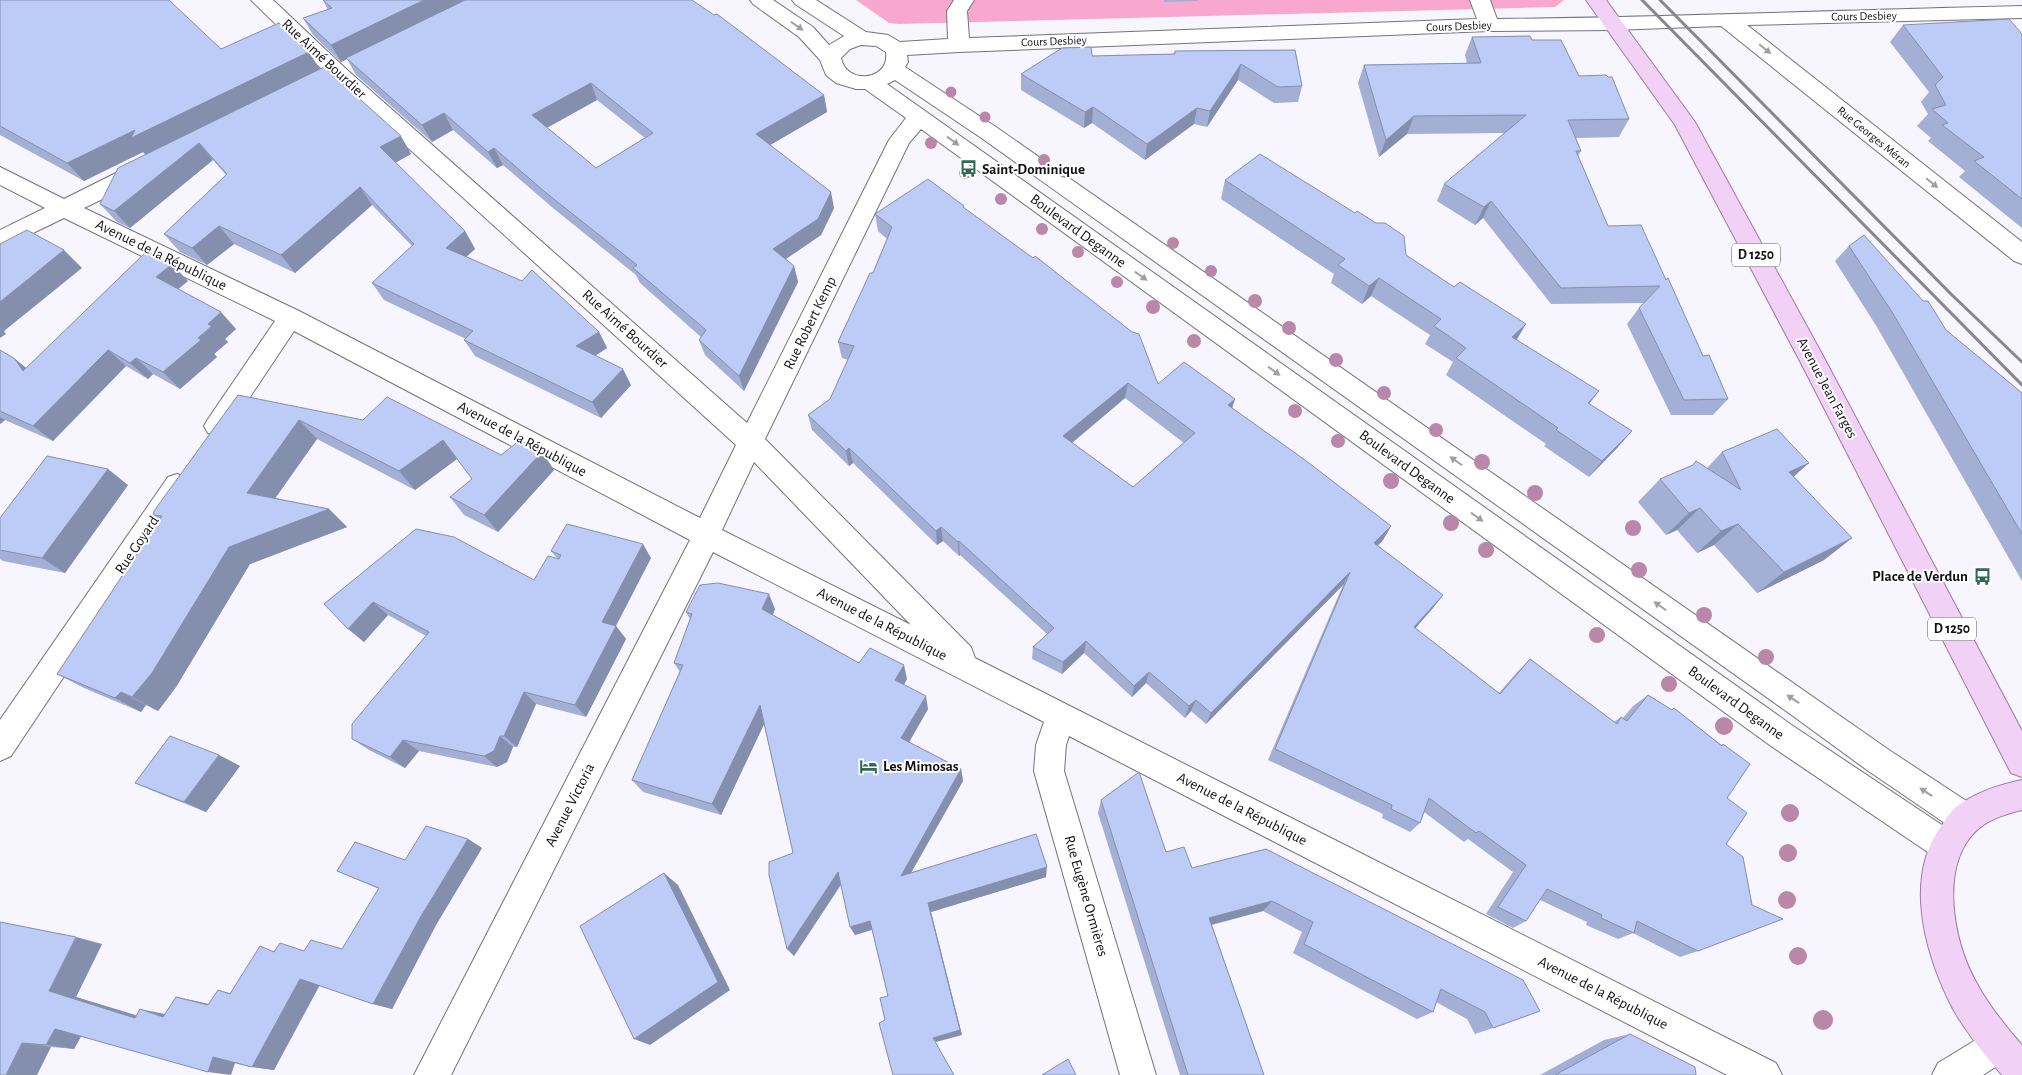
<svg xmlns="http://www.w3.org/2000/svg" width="2022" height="1075" viewBox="0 0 2022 1075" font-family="'Alegreya Sans',sans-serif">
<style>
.forest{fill:#f8a7ce}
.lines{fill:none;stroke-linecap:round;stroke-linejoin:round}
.minor-casing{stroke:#74727b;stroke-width:2}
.major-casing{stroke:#9e7aa3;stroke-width:2}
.minor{fill:#fff;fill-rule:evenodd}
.major{fill:#f2d1f6;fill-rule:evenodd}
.rail{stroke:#89878e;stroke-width:3}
.tree{fill:#ba87a8}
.wall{fill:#a3afd4;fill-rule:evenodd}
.shaded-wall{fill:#848ead}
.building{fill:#bdcbf7;stroke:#848ead;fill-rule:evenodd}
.oneway{fill:#a09fa1}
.labels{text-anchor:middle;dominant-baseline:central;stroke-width:4;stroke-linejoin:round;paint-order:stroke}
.far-street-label{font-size:12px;fill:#111014;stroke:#fff}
.shield{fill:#fff;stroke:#58585a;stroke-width:1}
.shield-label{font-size:14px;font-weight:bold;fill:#111014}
.street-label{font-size:15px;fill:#111014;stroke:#fff}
.poi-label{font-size:15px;font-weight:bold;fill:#111014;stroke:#fff;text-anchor:start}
</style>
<rect width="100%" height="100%" fill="#f7f5fe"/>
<path class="forest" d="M856 0H1564L1555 7 899 24 889 23Z"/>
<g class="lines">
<defs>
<path id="minor" d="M251 0H273L345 68 747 423 889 140 906 118 865 89H856L836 83 826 75 820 60 799 37 753 4 750 0H773L813 27 829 45 844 36 795 4 792 0H816L866 32 888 35 900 42 948 39 947 11 954 0H974L967 11 969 38 1477 19 1470 0H1490L1497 19C1672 17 1847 10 2022 6V18L1747 25 2022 242V264L2014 261 1721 26 1613 30 1489 31 959 52 907 55 908 62 905 67 996 127 1889 750 1977 808 1982 819 1977 830 1966 835 1955 830 1867 770 1793 716 980 137 895 80 887 84 1793 726 1957 835 1962 846 1957 857 1946 862 1935 857 1771 746 921 129 909 143 765 439 971 647 975 658 1776 1063 1782 1075H1727L1069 736 1066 745 1064 771 1156 1075H1120L1034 771 1036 745 1044 722 713 552 451 1075H414L690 540 294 331 226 433 217 437 208 433 204 426 208 419 275 321 64 218 0 249V230L45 208 0 185V167L64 199 134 164 142 162 150 164 153 170 150 176 84 208 299 311 700 518 736 445 331 78ZM861 45 876 46 886 52C890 81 846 85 841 58L850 49ZM754 462 911 625 722 530Z
M177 474 186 477 190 485 186 493 11 756 0 761V720L168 477Z
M1999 1028 2011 1033 2016 1045 2011 1057 1983 1075H1932L1938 1063 1987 1033Z"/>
<path id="major" d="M1586 0H1606L1695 122 1822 354 2022 731V777L2011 773 1801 363 1675 125Z
M2022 780V810C2006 814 1989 819 1977 830 1939 865 1953 940 1975 980 1987 1003 2005 1026 2022 1045V1075H2002C1985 1055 1960 1025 1949 1001 1924 949 1904 876 1942 825 1946 819 1951 811 1956 807 1976 792 1998 785 2022 780Z"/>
</defs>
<use href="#minor" class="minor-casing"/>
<use href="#major" class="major-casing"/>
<use href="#minor" class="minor"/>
<use href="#major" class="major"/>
<path class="rail" d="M1642 0 2022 385
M1660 0 1952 295 2022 362"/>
</g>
<g class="tree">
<circle cx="951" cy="92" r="5.5"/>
<circle cx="985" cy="117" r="5.5"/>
<circle cx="931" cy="143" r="6"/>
<circle cx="1044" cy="160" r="6"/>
<circle cx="1065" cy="172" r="6"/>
<circle cx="965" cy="173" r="6"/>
<circle cx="1001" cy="199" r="6"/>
<circle cx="1042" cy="229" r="6"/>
<circle cx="1173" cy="243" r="6"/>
<circle cx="1078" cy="252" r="6"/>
<circle cx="1211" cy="271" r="6"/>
<circle cx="1117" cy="282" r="6"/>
<circle cx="1255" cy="301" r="7"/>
<circle cx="1153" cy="307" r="7"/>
<circle cx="1289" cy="328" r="7"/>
<circle cx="1194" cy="341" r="7"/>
<circle cx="1336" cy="360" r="7"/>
<circle cx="1384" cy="393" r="7"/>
<circle cx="1295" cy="411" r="7"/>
<circle cx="1436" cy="430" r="7"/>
<circle cx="1338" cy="441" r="7"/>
<circle cx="1482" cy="462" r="8"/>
<circle cx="1391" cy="481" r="8"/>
<circle cx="1535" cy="493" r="8"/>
<circle cx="1451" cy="523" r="8"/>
<circle cx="1633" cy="528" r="8"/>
<circle cx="1486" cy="550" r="8"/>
<circle cx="1639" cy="570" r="8"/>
<circle cx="1704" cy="615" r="8"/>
<circle cx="1597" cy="635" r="8"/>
<circle cx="1766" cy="657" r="8"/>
<circle cx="1669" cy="684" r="8"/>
<circle cx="1724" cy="726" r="9"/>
<circle cx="1790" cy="813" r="9"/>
<circle cx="1788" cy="853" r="9"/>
<circle cx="1787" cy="900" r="9"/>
<circle cx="1798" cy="956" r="9"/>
<circle cx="1823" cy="1020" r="10"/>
</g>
<path class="wall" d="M0 0 169 1 221 49 319 69 411 154 395 163 465 231 475 249 466 257 599 332 607 348 595 356 631 385 601 418 475 356 464 340 466 339 384 300 372 283 412 246 372 205 295 273 234 244 207 265 180 252 164 234 226 175 213 160 130 228 117 222 100 204 145 154 143 152 84 181 0 135Z
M323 0 824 95 827 112 770 145 834 208 821 235 786 259 794 266 798 282 744 391 705 355 699 340 701 337 640 283 636 275 553 208 503 165 497 168 453 130 432 142 356 75 347 59 341 62 313 35 303 18 328 10ZM597 100 645 138 596 168 547 128Z
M1164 0H1198V1L1164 2Z
M1903 25 2022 34V228L1959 177 1965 171 1928 141 1931 138 1917 126 1928 114 1921 102 1929 92 1890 42Z
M1472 37 1532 40 1579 76 1629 119 1619 137 1576 138 1581 151 1578 156 1608 226 1666 280 1703 356 1728 399 1713 415H1671L1627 324 1639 308 1644 303 1551 304 1483 218 1475 225 1437 201 1444 184 1505 133 1407 134 1379 157 1358 83 1364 65 1467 63 1465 55Z
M1295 50 1302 86 1298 102 1274 103 1238 80 1207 127 1194 124 1145 160 1092 123 1084 128 1021 90V74L1092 56 1174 54 1175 51Z
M1225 180 1406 255 1517 340 1589 404 1618 447 1589 477 1544 446 1546 444 1446 375 1453 362 1425 344 1430 335 1371 296 1362 304 1331 283 1334 274 1221 199Z
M964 208 1158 384 1232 408 1391 526 1383 540 1378 546 1443 595 1433 608 1415 628 1499 693 1518 671 1530 659 1614 722 1621 717 1623 718 1633 706 1648 695 1672 710 1674 708 1721 745 1723 744 1727 798 1726 844 1698 951 1680 957 1633 933 1618 939 1586 925 1587 922 1540 900 1526 921 1513 928 1486 914 1513 872 1468 839 1464 842 1424 812 1420 823 1410 832 1382 818 1383 814 1268 760 1343 585 1206 724 1191 711 1185 718 1146 683 1132 697 1084 653 1062 674 1032 659 1033 647 1047 634 960 555 959 556 943 541 937 545 853 463 849 466 812 430 808 415 830 399 848 360 842 358 838 342 873 273 887 239 878 231 875 214ZM1125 398 1184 443 1133 487 1072 443Z
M1849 246 1946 330 2022 393V581L1877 327 1835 261Z
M188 281 178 289 236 329 225 339 228 342 214 354 217 357 180 389 153 374 148 379 126 366 53 441 5 420 0 424V350L15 359 26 368Z
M238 395 501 455 542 452 554 470 498 532 464 515 450 497 472 479 457 459 415 490 317 439 275 498 329 509 347 527 250 564 176 687 158 711 146 705 141 712 84 688 57 674 160 520 153 515Z
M1722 452 1794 477 1852 538 1824 560 1757 593 1714 545 1697 553 1677 530 1666 535 1638 502 1660 479 1707 468Z
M128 485 65 573 3 561 0 559V518Z
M551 551 651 558 616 626 626 639 586 717 536 704 517 747H513L507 762 497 767 419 751 405 768 369 750 352 739 426 636 388 615 364 642 324 604 534 580 557 558Z
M775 609 773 615 859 663 907 679 904 685 928 709 909 742 961 769 963 781 911 873 1046 877 931 912 962 1035 885 1020 888 996 872 930 855 935 841 885 794 956 793 853 764 724 721 815 643 792 632 780 680 672 674 663 690 619 686 612Z
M219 755 240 766 206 812 158 793 135 783Z
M1101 800 1166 852 1192 868 1523 980 1493 1028 1475 1034 1467 1019 1436 1002 1433 1012 1417 1019 1293 953 1302 932 1263 911 1212 925 1264 1075H1180L1098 813Z
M468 839 482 848 436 925 392 1009 373 1004 320 985 274 1070 252 1067 235 1063 81 1036 74 1049 51 1047 0 1075 102 944 76 997 136 1015 165 1014 176 997 209 1004 218 990 230 993 275 950 304 951 342 949 379 889 337 871 405 860Z
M1630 1034 1696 1075H1540L1604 1040Z"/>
<path class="shaded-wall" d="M424 0H468L341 62 331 45Z
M309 52 321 71 147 156 143 152 84 181 67 163 135 130Z
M1241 64 1238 80 1207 127 1210 111Z
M591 83 597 100 539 132 532 115Z
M824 95 827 112 760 151 756 134Z
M1093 107 1092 123 1084 128 1085 112Z
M1197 108 1194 124 1145 160 1147 144Z
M444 113 453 130 432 142 422 125Z
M1414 116 1407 134 1379 157 1386 140Z
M401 136 411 154 391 165 380 147Z
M199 143 213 160 130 228 114 211Z
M494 148 503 165 497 168 488 152Z
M360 187 372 205 295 273 281 255Z
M831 192 834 208 821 235 777 265 773 249Z
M1491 201 1483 218 1475 225 1484 207Z
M219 226 234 244 207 265 192 248Z
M465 231 475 249 457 265 446 248Z
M64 250 82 268 4 331 6 334 0 338V302Z
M172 264 188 281 172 294 156 277Z
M794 266 798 282 744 391 739 376Z
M1379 278 1371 296 1362 304 1369 286Z
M221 312 236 329 225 339 228 342 214 354 217 357 180 389 163 372 198 338 208 324Z
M1526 324 1516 341 1512 337Z
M599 332 607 348 584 363 576 346Z
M108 350 126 366 53 441 33 426Z
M136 358 153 374 148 379 130 363Z
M15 359 35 375 23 371Z
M623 369 631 385 601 418 592 402Z
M1128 383 1125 398 1061 452 1063 436Z
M1599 391 1586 408 1588 403Z
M1235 399 1230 415 1228 405Z
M0 417 5 420 0 424Z
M299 420 317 439 267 510 247 493Z
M1632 431 1618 447 1589 477 1602 461Z
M443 440 457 459 415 490 399 471Z
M849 448 853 463 849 466 846 451Z
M542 452 554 470 498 532 484 515Z
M1809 463 1783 486 1789 472Z
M108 469 128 485 65 573 42 558Z
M1700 508 1677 530 1666 535 1689 513Z
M329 509 347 527 250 564 176 687 158 711 132 697 229 547Z
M1738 524 1714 545 1697 553 1721 531Z
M1391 526 1383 540 1367 557 1374 543Z
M941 527 943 541 937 545 936 531Z
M1852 538 1824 560 1757 593 1784 572Z
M959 541 960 555 959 556 958 542Z
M643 544 651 558 611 635 602 622Z
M1350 572 1343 585 1206 724 1211 713Z
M769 594 775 609 769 624 762 609Z
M1443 595 1433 608 1405 640 1414 627Z
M373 602 388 615 364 642 348 629Z
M616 626 626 639 586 717 575 705Z
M1086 641 1084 653 1062 674 1063 662Z
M904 665 907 679 898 694 895 680Z
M1149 672 1146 683 1132 697 1134 686Z
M121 692 146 705 141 712 115 698Z
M524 692 536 704 517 747 504 736Z
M926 696 928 709 904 751 901 738Z
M1196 700 1191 711 1185 718 1189 706Z
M760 705 767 718 721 815 712 804Z
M500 736 513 747 507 762 497 767 484 756Z
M403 740 419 751 405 768 390 757Z
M219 755 240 766 206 812 184 802Z
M961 769 963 781 904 885 901 876Z
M468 839 482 848 436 925 392 1009 373 1004 420 918Z
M1047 867 1046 877 931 912 962 1035 936 1042 933 1038 928 903Z
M838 872 843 881 794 956 787 949Z
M664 873 678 885 730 990 650 1045 634 1039Z
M1272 901 1263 911 1202 927 1209 918Z
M870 921 874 929 855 935 850 927Z
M76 937 102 944 76 997 160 1023 135 1018 49 991Z
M300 979 320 984 274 1070 252 1067Z
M176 997 200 1002 231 1010 208 1005Z
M140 1009 165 1014 163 1017Z
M55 1029 83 1033 74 1049 46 1045Z
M22 1043 51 1047 37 1075H6Z
M213 1057 236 1060 231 1075 208 1072Z"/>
<path class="building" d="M0 0H169L221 49 279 23 309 52 131 138 135 130 67 163 0 126Z
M323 0H424L331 45 303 18 332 8Z
M465 0H692L714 15 717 14 824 95 756 134 831 192 818 219 773 249 794 266 739 376 699 340 706 330 633 268 637 265 545 192 494 148 488 152 444 113 422 125 346 58ZM591 83 653 133 596 168 532 115Z
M2009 19 2022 34V199L1974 161 1984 157 1942 125 1948 123 1932 109 1946 105 1935 85 1943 77 1903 25Z
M1530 36 1532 40H1561L1579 76 1606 75 1608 77H1612L1629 119 1568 120 1581 151H1576L1608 226 1641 225 1666 280 1668 278 1703 356 1709 355 1728 399 1684 400 1639 308 1660 286 1561 288 1491 201 1484 207 1444 184 1526 115 1414 116 1386 140 1364 65 1481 63 1472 37Z
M1091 47 1092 56 1175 54V51L1295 50 1302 86 1278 87 1241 64 1210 111 1197 108 1147 144 1093 107 1085 112 1021 74 1062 48Z
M324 67 401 136 380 147 465 231 446 248 522 281 532 270 599 332 576 346 623 369 592 402 464 340 473 331 372 283 414 244 360 187 281 255 219 226 192 248 164 234 227 174 199 143 114 211 100 204 118 168Z
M1260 154 1355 213 1357 211 1376 223H1385L1404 236 1406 255 1454 287 1460 282 1526 324 1512 337 1599 391 1588 403 1632 431 1602 461 1556 430 1558 428 1456 358 1466 348 1434 326 1441 319 1379 278 1369 286 1338 265 1345 259 1225 180Z
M928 179 964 206 963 207 1033 258 1035 256 1132 332 1139 334 1158 384 1184 362 1235 399 1228 405 1305 460 1391 526 1374 543 1443 595 1414 627 1500 694 1530 659 1617 724 1621 717 1627 721 1648 695 1672 710 1674 708 1722 746 1723 744 1750 764 1727 798 1747 813 1726 844 1743 857 1752 905 1783 919 1698 951 1637 921 1634 933 1601 918 1602 915 1547 889 1526 921 1498 907 1526 865 1479 831 1476 833 1429 798 1420 823 1391 809 1392 805 1275 749 1350 572 1211 713 1196 700 1189 706 1149 672 1134 686 1086 641 1063 662 1033 647 1054 628 959 541 958 542 941 527 936 531 849 448 846 451 808 415 830 399 854 346 838 342 870 273H873L892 227 875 214ZM1128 383 1195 433 1133 487 1063 436Z
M27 230 64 250 0 302V244Z
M1864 235 1923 301H1928L1946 330 2022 393V534L1892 312 1849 246Z
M147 251 172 264 156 277 221 312 208 324 212 326 198 338 201 340 163 372 136 358 130 363 108 350 33 426 0 411V350L15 359 23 371Z
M238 395 363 420 387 397 501 455 520 440 542 452 484 515 450 497 472 479 443 440 399 471 299 420 247 493 329 509 229 547 152 673 132 697 121 692 115 698 57 674 162 516 153 515 154 511Z
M1777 429 1809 463 1789 472 1852 538 1784 572 1738 524 1721 531 1700 508 1689 513 1660 479 1693 465 1696 461 1741 490 1722 452Z
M47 456 108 469 42 558 0 550V518Z
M567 524 643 544 602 622 616 626 575 705 524 692 504 736H500L494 751 484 756 403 740 390 757 352 739V724L429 632 373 602 348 629 324 604 416 529 454 537 534 580 548 556 559 559 561 555 551 551Z
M718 583 769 594 762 609 859 663 870 648 904 665 895 680 926 696 901 738 961 769 901 876 1036 834 1047 867 928 903 960 1030 933 1038 954 1075H893L879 1023 885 1020 880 998 888 996 870 921 850 927 838 872 787 949 769 875V862L793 853 760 705 712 804 632 780 683 665 674 663 692 614 686 612 700 585Z
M170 736 219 755 184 802 135 783Z
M1139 772 1166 852 1184 847 1192 868 1266 849 1523 980 1540 1011 1493 1028 1485 1012 1441 989 1433 1012 1304 944 1313 922 1272 901 1209 918 1264 1075H1188L1101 800Z
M426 826 468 839 420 918 373 1004 300 979 252 1067 213 1057 208 1072 55 1029 46 1045 22 1043 6 1075H0V922L76 937 49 991 135 1018 140 1009 163 1017 176 997 208 1005 218 990 230 994 260 946 274 952 280 943 304 951 311 940 342 949 379 888 337 871 355 842 405 860Z
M664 873 718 982 634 1039 580 926Z
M1630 1034 1695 1067 1696 1075H1555Z
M1068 1059 1076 1075H1042Z"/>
<defs><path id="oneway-solid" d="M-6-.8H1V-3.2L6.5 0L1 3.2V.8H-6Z" transform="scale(1.25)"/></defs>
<g class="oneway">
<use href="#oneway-solid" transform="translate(797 26) rotate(35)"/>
<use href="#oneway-solid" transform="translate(1765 49) rotate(39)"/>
<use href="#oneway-solid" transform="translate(953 141) rotate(36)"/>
<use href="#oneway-solid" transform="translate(1932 183) rotate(39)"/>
<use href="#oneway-solid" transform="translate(1141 276) rotate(36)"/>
<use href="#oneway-solid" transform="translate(1274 371) rotate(36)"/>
<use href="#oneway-solid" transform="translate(1456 461) rotate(-145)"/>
<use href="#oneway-solid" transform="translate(1477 517) rotate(36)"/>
<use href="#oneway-solid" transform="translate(1660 606) rotate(-145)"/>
<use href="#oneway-solid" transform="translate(1793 699) rotate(-146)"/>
<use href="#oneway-solid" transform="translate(1926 792) rotate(-146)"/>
</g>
<defs>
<symbol id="bus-bare" viewBox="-9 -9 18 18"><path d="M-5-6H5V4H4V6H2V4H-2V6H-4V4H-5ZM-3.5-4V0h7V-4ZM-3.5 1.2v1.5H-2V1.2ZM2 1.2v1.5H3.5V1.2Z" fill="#2e6953" stroke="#fff" stroke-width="2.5" paint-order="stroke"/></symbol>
<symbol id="hotel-bare" viewBox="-9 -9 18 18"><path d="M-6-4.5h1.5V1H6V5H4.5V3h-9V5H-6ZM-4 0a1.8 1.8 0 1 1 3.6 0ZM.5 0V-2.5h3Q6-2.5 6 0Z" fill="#2e6953" stroke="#fff" stroke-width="2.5" paint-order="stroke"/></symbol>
</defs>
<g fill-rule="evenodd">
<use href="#bus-bare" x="956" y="156" width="25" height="25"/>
<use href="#bus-bare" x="1970" y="564" width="25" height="25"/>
<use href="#hotel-bare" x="856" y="754" width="25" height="25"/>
</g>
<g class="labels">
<g class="far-street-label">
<text transform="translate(1864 16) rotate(-1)">Cours Desbiey</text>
<text transform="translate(1459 26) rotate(-2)">Cours Desbiey</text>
<text transform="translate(1054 41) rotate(-2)">Cours Desbiey</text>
<text transform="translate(1874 137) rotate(39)">Rue Georges Méran</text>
</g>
<g class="shield">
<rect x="1732" y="243.5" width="48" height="23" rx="4"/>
<rect x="1928" y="617.5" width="48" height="23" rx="4"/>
</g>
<g class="shield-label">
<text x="1756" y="255">D 1250</text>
<text x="1952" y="629">D 1250</text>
</g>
<g class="street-label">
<text transform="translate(324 59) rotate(43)">Rue Aimé Bourdier</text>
<text transform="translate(1078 231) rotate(36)">Boulevard Deganne</text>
<text transform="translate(161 255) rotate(26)">Avenue de la République</text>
<text transform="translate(810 323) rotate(-64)">Rue Robert Kemp</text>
<text transform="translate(625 329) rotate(42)">Rue Aimé Bourdier</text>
<text transform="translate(1827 388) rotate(62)">Avenue Jean Farges</text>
<text transform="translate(522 439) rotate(28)">Avenue de la République</text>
<text transform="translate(1407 467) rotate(36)">Boulevard Deganne</text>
<text transform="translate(137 545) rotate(-56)">Rue Goyard</text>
<text transform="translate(882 624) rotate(27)">Avenue de la République</text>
<text transform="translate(1736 703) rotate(36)">Boulevard Deganne</text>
<text transform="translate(570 805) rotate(-63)">Avenue Victoria</text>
<text transform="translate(1242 809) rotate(27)">Avenue de la République</text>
<text transform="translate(1086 896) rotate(74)">Rue Eugène Ormières</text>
<text transform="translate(1603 993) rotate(27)">Avenue de la République</text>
</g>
<g class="poi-label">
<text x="982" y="169">Saint-Dominique</text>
<text x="1968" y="576" text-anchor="end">Place de Verdun</text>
<text x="883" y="766">Les Mimosas</text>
</g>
</g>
</svg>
